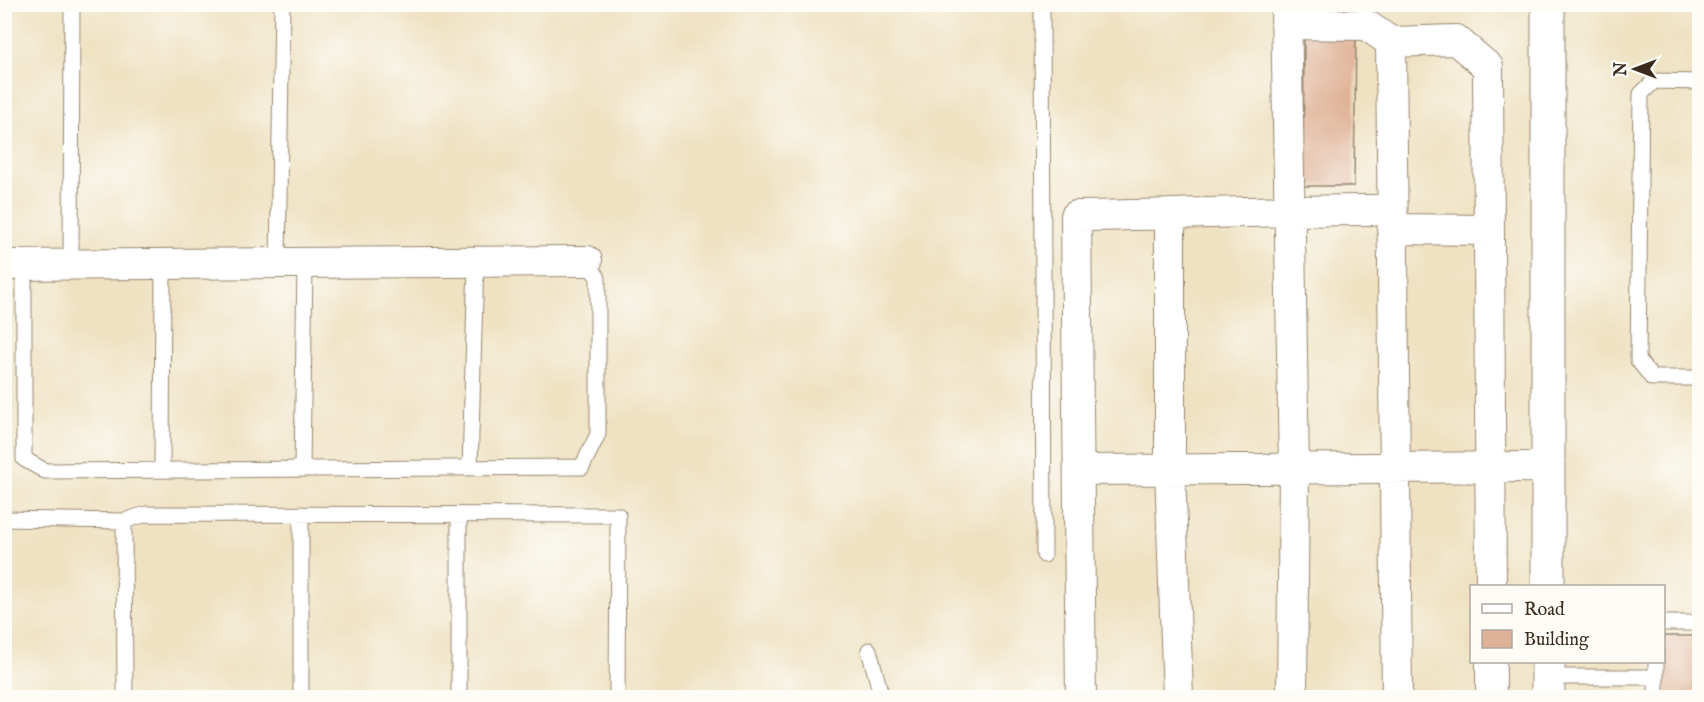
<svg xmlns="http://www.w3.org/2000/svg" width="1704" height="702" font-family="'IM FELL English',serif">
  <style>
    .building { fill: #dfb297 }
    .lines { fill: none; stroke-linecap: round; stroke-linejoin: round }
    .service-casing { stroke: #958670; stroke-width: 17 }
    .minor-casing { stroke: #958670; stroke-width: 32 }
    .tertiary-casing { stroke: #958670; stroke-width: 35 }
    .service { stroke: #fff; stroke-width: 15 }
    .minor { stroke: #fff; stroke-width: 30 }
    .tertiary { stroke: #fff; stroke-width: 33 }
  </style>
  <rect width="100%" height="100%" fill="#fdfcf7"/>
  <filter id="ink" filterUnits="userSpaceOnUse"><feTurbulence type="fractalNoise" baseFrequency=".0167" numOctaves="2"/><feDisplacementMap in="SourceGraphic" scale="12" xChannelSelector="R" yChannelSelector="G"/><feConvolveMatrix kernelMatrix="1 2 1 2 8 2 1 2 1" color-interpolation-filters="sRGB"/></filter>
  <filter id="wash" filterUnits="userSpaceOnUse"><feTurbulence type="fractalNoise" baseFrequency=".008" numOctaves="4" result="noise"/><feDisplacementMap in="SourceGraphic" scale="24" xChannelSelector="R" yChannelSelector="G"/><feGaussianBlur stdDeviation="1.35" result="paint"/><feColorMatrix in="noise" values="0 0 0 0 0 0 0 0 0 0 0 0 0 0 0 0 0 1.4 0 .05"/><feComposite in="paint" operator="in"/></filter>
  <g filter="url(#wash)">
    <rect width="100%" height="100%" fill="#efe2c2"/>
    <g id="blocks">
      <path class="building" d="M1304 34 1356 35 1354 186H1303Z
        M1664 636H1700V698H1662Z"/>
    </g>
  </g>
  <g filter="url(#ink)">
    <use href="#blocks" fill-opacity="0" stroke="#958670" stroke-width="1.5"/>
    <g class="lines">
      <defs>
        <path id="service" d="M1042 4 1044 555
          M1700 82 1654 81 1641 94 1638 360 1652 378H1700
          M278 263 282 4
          M71 264 72 4
          M24 265V459L45 471 582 467 598 434V278L587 261
          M470 468 476 262
          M302 469 305 263
          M162 470 163 264
          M459 515V698
          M4 519 124 521 125 698
          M124 521 146 514 618 515 617 698
          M1664 623H1700
          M869 650 882 698
          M1548 677H1656
          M301 698V514
          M1656 698V662"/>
        <path id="minor" d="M1286 4 1294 469 1292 698
          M1286 24 1366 25 1391 42
          M1170 215V469L1178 698
          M1392 229 1489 230
          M4 265 587 261
          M1081 470 1548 467
          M1491 662V698
          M1081 698 1076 216C1182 215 1287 209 1392 210
          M1397 698 1391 42 1456 40 1488 67 1491 586"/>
        <path id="tertiary" d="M1548 4V586
          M1548 662V698"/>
      </defs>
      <use href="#service" class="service-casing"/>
      <use href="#minor" class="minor-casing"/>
      <use href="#tertiary" class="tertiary-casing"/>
      <use href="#service" class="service"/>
      <use href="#minor" class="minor"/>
      <use href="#tertiary" class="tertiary"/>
    </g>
  </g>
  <rect width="1704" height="702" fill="none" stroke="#fdfcf7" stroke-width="24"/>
  <rect x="1470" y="585" width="195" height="78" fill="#fdfcf7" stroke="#afa8a0" stroke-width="1.5"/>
  <rect x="1482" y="604" width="30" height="9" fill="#ffffff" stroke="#afa8a0" stroke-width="1.5"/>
  <text x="1524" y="615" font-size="18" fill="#3b2a1e">Road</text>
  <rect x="1482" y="630" width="30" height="18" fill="#dfb297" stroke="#afa8a0" stroke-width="1.5"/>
  <text x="1524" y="645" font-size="18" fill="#3b2a1e">Building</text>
  <g transform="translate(1635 69) rotate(270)" stroke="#fdfcf7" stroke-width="4.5" paint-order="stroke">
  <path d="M0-4.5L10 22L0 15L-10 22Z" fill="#3b2a1e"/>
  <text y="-9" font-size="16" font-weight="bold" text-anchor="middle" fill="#3b2a1e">N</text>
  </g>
</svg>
